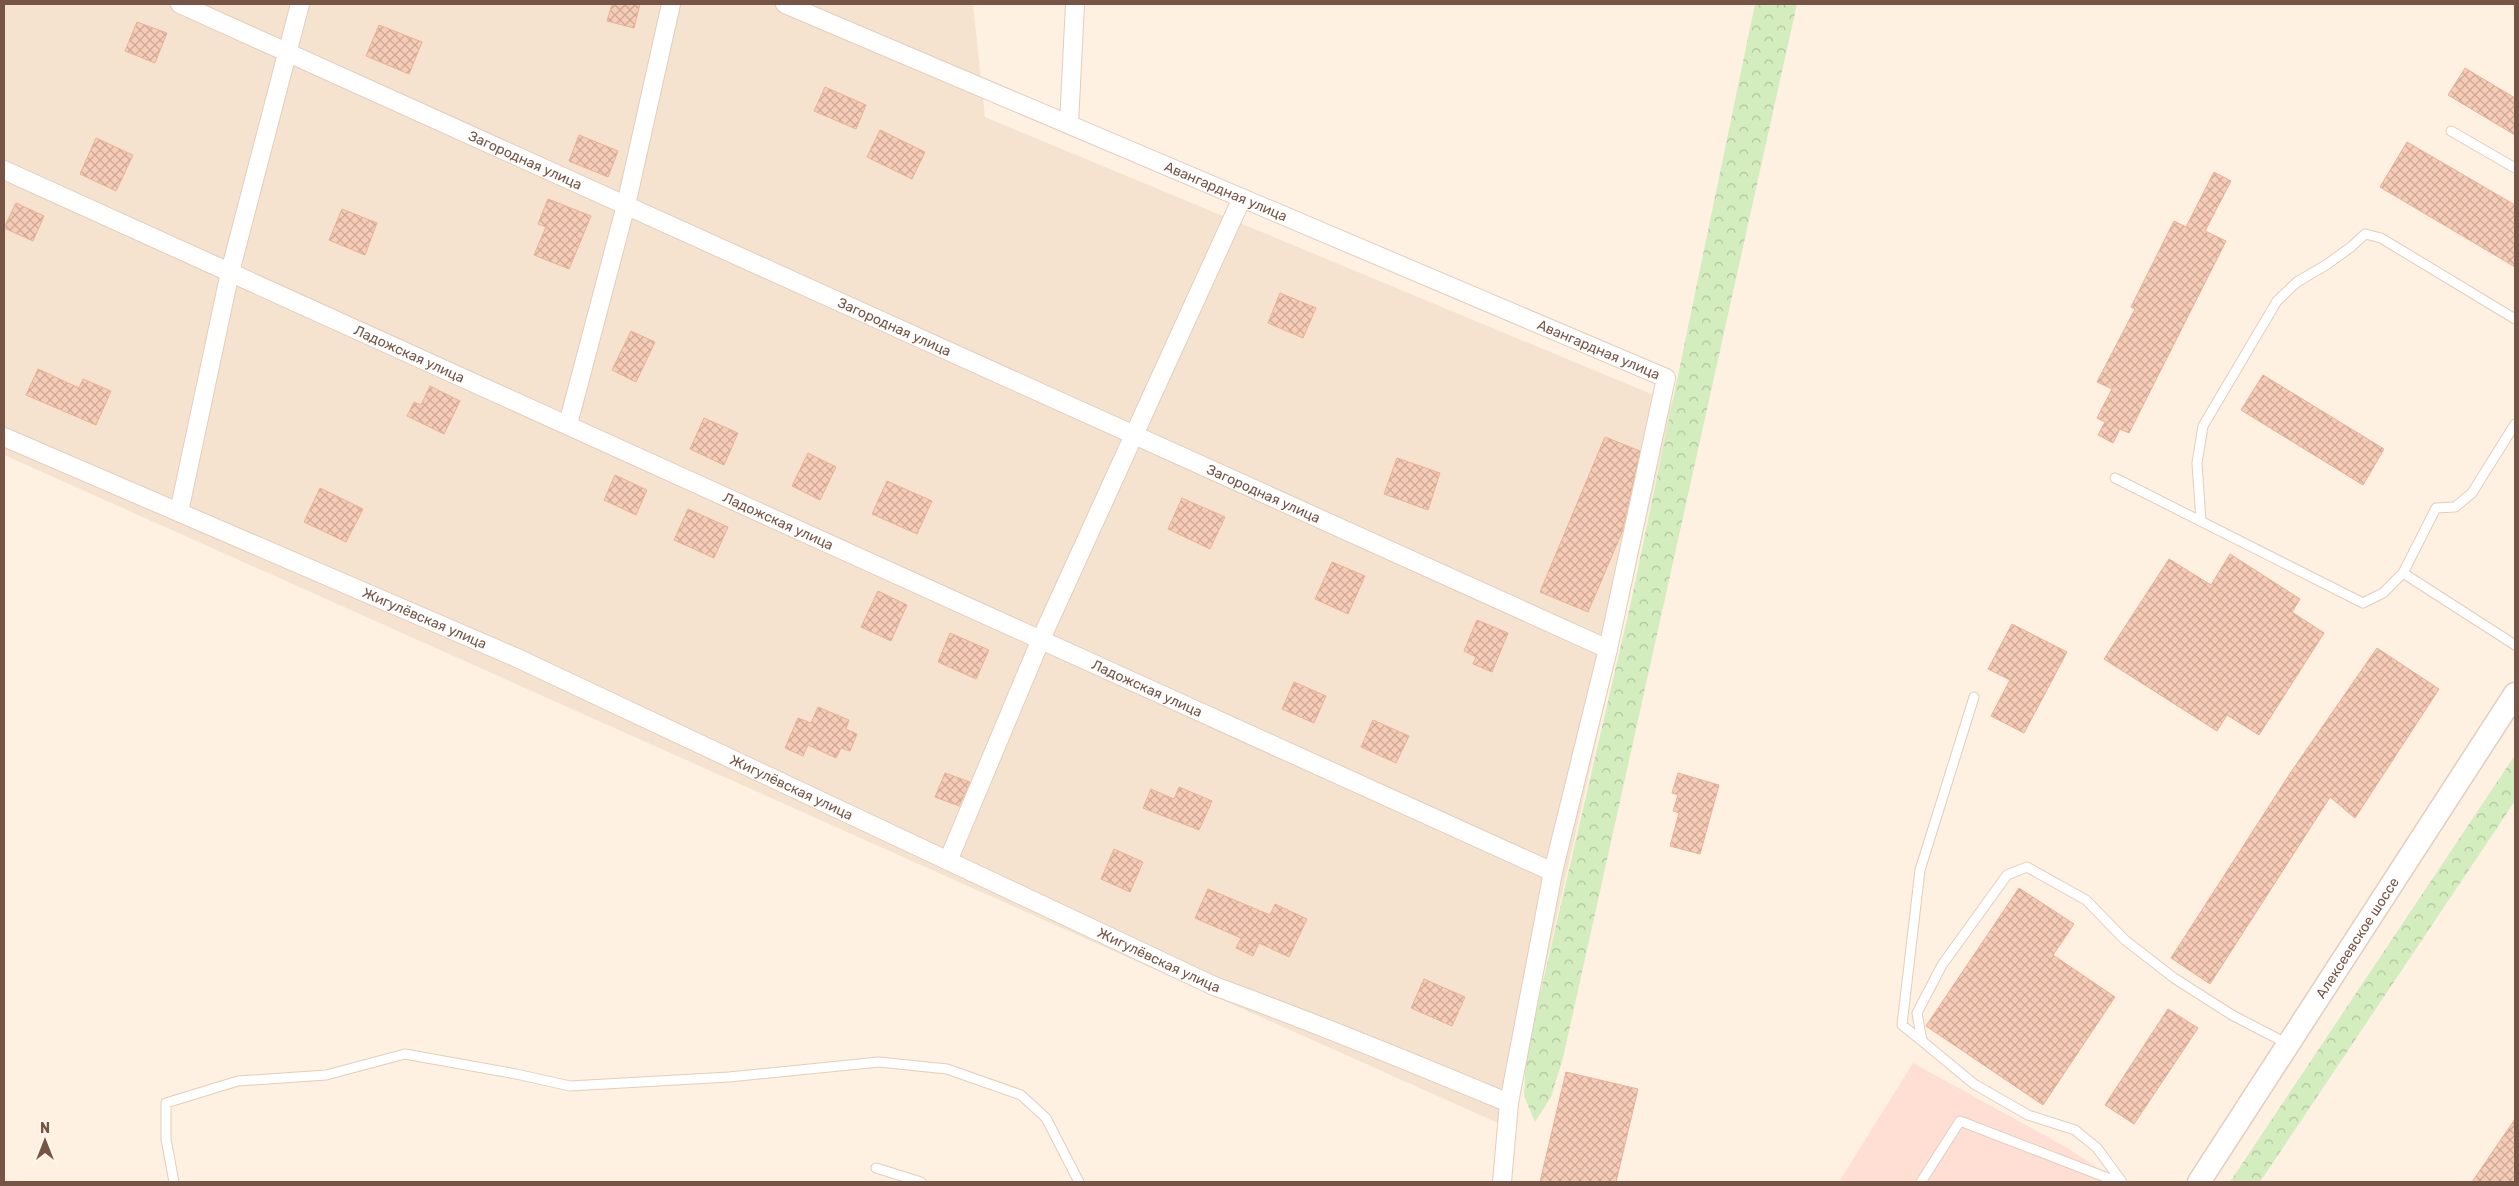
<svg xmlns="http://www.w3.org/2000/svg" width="2519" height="1186" font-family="Rubik,sans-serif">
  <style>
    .residential { fill: #f6e3cf }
    .commercial { fill: #ffdfd4 }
    .forest { fill: url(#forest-crowns) }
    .building { fill: url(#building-cross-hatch); stroke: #eab196 }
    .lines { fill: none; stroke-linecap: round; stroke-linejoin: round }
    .service-casing { stroke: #e3cdbc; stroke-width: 11 }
    .minor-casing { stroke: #e3cdbc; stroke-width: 20 }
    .tertiary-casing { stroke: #e3cdbc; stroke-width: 25 }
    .service { stroke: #fff; stroke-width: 9 }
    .minor { stroke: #fff; stroke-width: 18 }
    .tertiary { stroke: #fff; stroke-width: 22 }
    .labels { text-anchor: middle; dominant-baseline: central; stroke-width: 4; stroke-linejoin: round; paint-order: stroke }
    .street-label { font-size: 14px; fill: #775546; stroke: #fff5e9 }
  </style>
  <defs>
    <pattern id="forest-crowns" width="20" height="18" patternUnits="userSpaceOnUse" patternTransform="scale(1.25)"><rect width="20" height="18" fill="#d4edbf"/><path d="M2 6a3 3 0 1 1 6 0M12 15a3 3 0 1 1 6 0" fill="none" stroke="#b1c39d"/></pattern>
    <pattern id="building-cross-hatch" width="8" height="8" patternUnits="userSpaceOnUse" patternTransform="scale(1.25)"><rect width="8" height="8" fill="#f6ccb7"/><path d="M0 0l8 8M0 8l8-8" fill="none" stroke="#cca897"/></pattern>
  </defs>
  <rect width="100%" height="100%" fill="#fef1e1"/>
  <path class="residential" d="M4 4H973L985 117 1673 403 1509 1128 4 455Z"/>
  <path class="commercial" d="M1913 1063 2066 1147 2095 1166 2103 1182H1839Z"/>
  <path class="forest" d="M1755 4H1797L1563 1058 1551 1097 1535 1122 1524 1096 1526 1055 1631 602Z
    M2515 755V801L2260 1182H2230Z"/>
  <path class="building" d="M612 4H640L634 28 607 21Z
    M137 22 167 33 155 63 125 51Z
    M379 25 422 42 409 74 366 56Z
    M2465 68 2515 98V135L2448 95Z
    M825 87 866 105 856 129 814 111Z
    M880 130 925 152 912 179 867 157Z
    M579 135 618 151 608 177 569 161Z
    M96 138 133 155 116 191 80 174Z
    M2407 142 2515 205V267L2380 187Z
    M2214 172 2231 181 2205 231 2226 241 2129 433 2120 429 2113 443 2098 435 2105 422 2097 418 2112 389 2097 382 2135 309 2131 307 2174 221 2186 227Z
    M548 199 591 216 569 269 534 255 546 227 538 224Z
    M16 203 44 216 33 241 4 228Z
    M342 209 377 223 365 255 329 240Z
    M1280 293 1316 308 1303 338 1268 323Z
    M631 331 655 342 636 382 612 370Z
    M38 369 79 388 83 379 111 391 96 425 26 395Z
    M2263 375 2384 449 2363 485 2241 410Z
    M430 386 460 401 444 434 407 416 414 402 421 405Z
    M704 418 738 433 724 465 690 449Z
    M1605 437 1640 451 1622 532 1588 612 1540 592Z
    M808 453 836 467 820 500 792 486Z
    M1397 458 1440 473 1428 510 1384 494Z
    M615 475 647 490 636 515 604 500Z
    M887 481 932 501 917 534 872 514Z
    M320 488 363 509 346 542 304 522Z
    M1182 498 1225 517 1210 549 1168 529Z
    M688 509 728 527 714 558 674 540Z
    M2230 554 2300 599 2292 612 2324 633 2259 735 2227 715 2217 731 2104 659 2169 559 2211 585Z
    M1332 562 1365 576 1348 614 1315 599Z
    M878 591 907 605 891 641 861 627Z
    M1477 620 1508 633 1492 672 1473 664 1476 657 1464 651Z
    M2012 624 2067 652 2024 733 1991 716 2010 680 1988 669Z
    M950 633 989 650 976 679 938 662Z
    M2377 648 2439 689 2355 818 2330 797 2210 984 2171 958 2291 772Z
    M1294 682 1326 696 1314 723 1282 709Z
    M818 707 849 720 846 729 857 734 850 751 841 748 836 758 808 745 803 756 785 748 798 718 811 723Z
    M1373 720 1409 736 1396 763 1361 747Z
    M945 773 970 782 959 806 935 797Z
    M1678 773 1719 785 1700 854 1670 846 1679 813 1673 811 1678 795 1672 793Z
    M1179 787 1212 801 1199 830 1143 808 1151 789 1174 799Z
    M1114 849 1143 862 1130 892 1101 879Z
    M2019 888 2074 924 2053 955 2115 997 2043 1105 1926 1026Z
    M1208 889 1270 915 1275 904 1307 919 1289 957 1259 943 1253 956 1236 948 1241 938 1195 918Z
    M1424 979 1465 997 1452 1026 1411 1008Z
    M2168 1009 2198 1028 2134 1124 2105 1105Z
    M1566 1072 1638 1089 1616 1182H1540Z
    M2515 1119V1182H2472Z"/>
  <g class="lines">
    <defs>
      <path id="service" d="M2451 131 2515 168
        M2115 478 2363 603 2383 593 2403 573 2515 645
        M2201 521 2197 463 2203 426 2277 301 2297 282 2326 265 2351 247 2365 234 2381 238 2515 319
        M2403 573 2436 508 2455 507 2472 493 2515 424
        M1922 1041 1902 1025 1920 870 1974 697
        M876 1168 921 1182
        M174 1182 166 1139V1103L238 1081 326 1075 405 1054 516 1074 570 1086 729 1077 879 1062 947 1069 1021 1095 1046 1118 1079 1182
        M1921 1182 1960 1121 2118 1182
        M2122 1182 2097 1148 2075 1130 2028 1115 1974 1084 1922 1041 1917 1013 1942 965 2007 875 2027 867 2086 900 2125 940 2174 978 2232 1015 2288 1044"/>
      <g id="minor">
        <path id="s1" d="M180 4 1608 649"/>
        <path id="s2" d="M785 4 1666 378 1608 649 1553 872 1509 1103"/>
        <path d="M1069 124 1075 4"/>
        <path id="s3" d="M4 170 1553 872"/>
        <path d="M568 424 626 205 671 4"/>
        <path id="s4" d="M4 437 515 657 1214 986C1314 1022 1411 1062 1509 1103L1502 1182"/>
        <path d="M179 512 230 272 300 4"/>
        <path d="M948 861 1041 639 1242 198"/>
      </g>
      <g id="tertiary">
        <path id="s5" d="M2199 1182 2515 694"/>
      </g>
    </defs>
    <use href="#service" class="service-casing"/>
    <use href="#minor" class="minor-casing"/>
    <use href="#tertiary" class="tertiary-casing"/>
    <use href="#service" class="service"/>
    <use href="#minor" class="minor"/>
    <use href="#tertiary" class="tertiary"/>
  </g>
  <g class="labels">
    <g class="street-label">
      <text stroke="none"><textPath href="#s1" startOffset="379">Загородная улица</textPath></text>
      <text stroke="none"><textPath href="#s2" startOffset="479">Авангардная улица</textPath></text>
      <text stroke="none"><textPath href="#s1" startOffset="784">Загородная улица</textPath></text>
      <text stroke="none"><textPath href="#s2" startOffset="884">Авангардная улица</textPath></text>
      <text stroke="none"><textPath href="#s3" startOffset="445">Ладожская улица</textPath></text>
      <text stroke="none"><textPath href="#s1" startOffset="1189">Загородная улица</textPath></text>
      <text stroke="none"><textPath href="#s3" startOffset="850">Ладожская улица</textPath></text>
      <text stroke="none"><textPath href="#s4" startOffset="458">Жигулёвская улица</textPath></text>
      <text stroke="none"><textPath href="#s3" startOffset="1255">Ладожская улица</textPath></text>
      <text stroke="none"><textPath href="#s4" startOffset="862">Жигулёвская улица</textPath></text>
      <text stroke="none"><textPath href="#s5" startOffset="291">Алексеевское шоссе</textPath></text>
      <text stroke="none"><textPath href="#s4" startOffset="1268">Жигулёвская улица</textPath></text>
    </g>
  </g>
  <rect width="2519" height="1186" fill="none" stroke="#775546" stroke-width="10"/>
  <g transform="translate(45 1141)" stroke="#fff5e9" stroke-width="4" paint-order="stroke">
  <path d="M0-4L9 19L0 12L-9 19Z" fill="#775546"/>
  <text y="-8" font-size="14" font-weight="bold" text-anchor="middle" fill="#775546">N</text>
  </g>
</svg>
